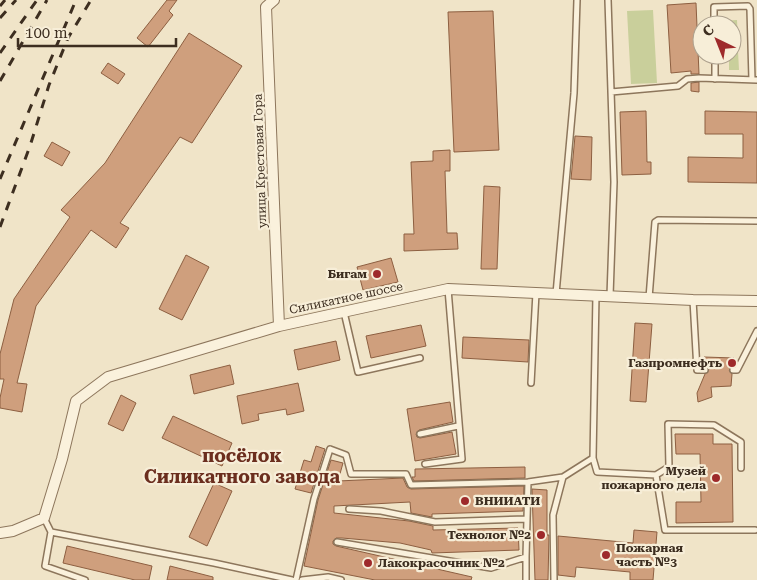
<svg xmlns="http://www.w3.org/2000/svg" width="757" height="580" font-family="'Roboto Serif',serif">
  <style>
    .green { fill: #c9cf9b }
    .building { fill: #cf9f7d; stroke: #8d5f41 }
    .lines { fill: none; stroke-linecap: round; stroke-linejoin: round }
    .lane-casing { stroke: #8d765c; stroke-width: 8 }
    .street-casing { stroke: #8d765c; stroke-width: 12 }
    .lane { stroke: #faf1dc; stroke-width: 5 }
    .street { stroke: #faf1dc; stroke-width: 10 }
    .rail { stroke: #3d2e20; stroke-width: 3; stroke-dasharray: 9 9; stroke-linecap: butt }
    .poi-dot { fill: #9e2a2b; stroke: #f7eed8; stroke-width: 2 }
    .labels { text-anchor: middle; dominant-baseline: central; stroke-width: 4.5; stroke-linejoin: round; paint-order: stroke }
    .street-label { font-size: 12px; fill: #3d2e20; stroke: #f7eed8 }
    .poi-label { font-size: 12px; font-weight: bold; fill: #3d2e20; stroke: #f7eed8; text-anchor: end }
    .district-label { font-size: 18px; font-weight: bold; fill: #6b2e1e; stroke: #f7eed8 }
  </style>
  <rect width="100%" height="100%" fill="#f0e4c8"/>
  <path class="green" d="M653 10 657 83 631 84 627 11Z
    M737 20 738 40 732 41V25H720V21Z
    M738 51 739 70H729V55H732V52Z"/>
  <path class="building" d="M167 0H177L169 11 173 15 148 47 137 38Z
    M696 3 699 74H691V71L671 73 667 5Z
    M493 11 499 150 454 152 448 12Z
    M189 33 242 66 192 143 180 137 120 223 129 228 116 248 91 230 36 306 17 383 27 384 22 412 0 408V398L4 379H0V354L14 299 70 217 61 210 105 163Z
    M108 63 125 74 118 84 101 73Z
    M699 82V92L691 91V83Z
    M646 111 647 162H651V174L622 175 620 112Z
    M705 111 757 112V183L688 182V157L743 158V134H705Z
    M575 136 592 137 591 180 571 179Z
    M52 142 70 152 62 166 44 156Z
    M450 150V171H445L447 233H457L458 249 404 251V234H414L411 162 433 161V151Z
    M484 186 500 187 497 269H481Z
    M186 255 209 267 182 320 159 309Z
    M391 258 398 282 363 290 357 267Z
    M635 323 652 324 646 402 630 401Z
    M421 325 426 346 371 358 366 336Z
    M463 337 529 340 528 362 462 358Z
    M336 341 340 360 298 370 294 350Z
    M704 357 734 358 733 366 729 370 732 374 731 386 711 387 712 397 698 402 697 393 705 374 709 370 708 367 705 366Z
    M230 365 234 384 194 394 190 375Z
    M298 383 304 411 287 415 286 409 258 414 259 420 242 424 237 396Z
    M121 395 136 403 123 431 108 424Z
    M450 402 453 422 419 430 416 434 417 437 420 438 452 432 456 454 415 461 407 409Z
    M173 416 232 443 222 466 162 438Z
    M675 434H713V444H732L733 522 676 523V502H701L700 454H676Z
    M316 446 325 449 311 493 295 489 304 460 311 462Z
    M331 460 343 463 338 481 403 478 407 487 411 489 524 486 523 511 432 514V517L411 513 410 502 334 506V513L409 521 433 526V530L518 528 519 550 432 553 431 550 400 543 342 538H336L333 541V544L336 546 472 577 471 580H375L304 566 318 500Z
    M525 467V478L414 481 412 477H415V469Z
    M214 483 232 491 207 546 189 537Z
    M532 489 547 490V535H549L548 580H535Z
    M634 530 657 532 653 580H630V572L576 567 575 577 558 575V536L633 543Z
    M67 546 152 566 149 580H135L63 563Z
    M170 566 213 577V580H167Z"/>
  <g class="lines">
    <defs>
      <path id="lane" d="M608 0 614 182 610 296
        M714 25V7L748 6 750 9 752 80
        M715 55V79
        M611 92 678 86 687 79 699 78 757 80
        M556 294 574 93 577 0
        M596 295 593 458 597 472 656 475 665 530H755
        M649 298 655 222 658 220 757 221
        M693 300 697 370H705
        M344 312 358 372 420 358
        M733 370H737L757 331
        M531 383 536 293
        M420 434 458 426
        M425 464 462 459 448 289
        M656 475 669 467 668 424 714 425 741 442V468
        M349 509 381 511 435 522 527 519 528 482
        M44 518 51 532 214 563 292 580
        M51 532 45 566 85 580
        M337 542 491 568 526 557 527 519
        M526 557V580
        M296 580 314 499 330 449 346 455 351 474H406L411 485 528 482 563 477 593 458
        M302 580 328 577 341 580
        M554 580 553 515 563 477"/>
      <path id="street" d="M274 0 266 7 279 326
        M0 533 13 531 44 518 62 459 76 401 108 377 279 326 448 289 693 300 757 301"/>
    </defs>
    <use href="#lane" class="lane-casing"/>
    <use href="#street" class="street-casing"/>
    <use href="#lane" class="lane"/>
    <use href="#street" class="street"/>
    <path class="rail" d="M0 6 5 0
      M0 18 16 0
      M0 53 37 0
      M0 81 47 0
      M0 179 76 0
      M0 227 30 146 49 85 68 38 91 0"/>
  </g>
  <g class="poi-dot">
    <circle cx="377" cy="274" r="5"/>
    <circle cx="732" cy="363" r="5"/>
    <circle cx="716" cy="478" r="5"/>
    <circle cx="465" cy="501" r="5"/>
    <circle cx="541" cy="535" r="5"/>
    <circle cx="606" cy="555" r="5"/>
    <circle cx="368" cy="563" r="5"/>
  </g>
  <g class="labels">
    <g class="street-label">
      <text transform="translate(260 161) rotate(-92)">улица Крестовая Гора</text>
      <text transform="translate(346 298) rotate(-12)">Силикатное шоссе</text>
    </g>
    <g class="poi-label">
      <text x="367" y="274">Бигам</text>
      <text x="722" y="363">Газпромнефть</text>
      <text x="706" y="471">Музей<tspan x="706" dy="14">пожарного дела</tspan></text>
      <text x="475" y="501" text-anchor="start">ВНИИАТИ</text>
      <text x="531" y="535">Технолог №2</text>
      <text x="616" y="548" text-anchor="start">Пожарная<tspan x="616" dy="14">часть №3</tspan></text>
      <text x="378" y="563" text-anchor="start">Лакокрасочник №2</text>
    </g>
    <g class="district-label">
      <text x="242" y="455">посёлок<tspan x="242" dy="21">Силикатного завода</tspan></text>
    </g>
  </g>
  <g transform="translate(717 40) rotate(317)"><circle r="24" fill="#f7eed8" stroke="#ada18e"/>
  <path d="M0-4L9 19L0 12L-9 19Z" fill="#9e2a2b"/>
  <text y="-8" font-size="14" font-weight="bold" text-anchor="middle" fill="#3d2e20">С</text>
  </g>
  <path d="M18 38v8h158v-8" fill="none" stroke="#3d2e20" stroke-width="2.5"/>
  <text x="25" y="38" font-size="15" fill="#3d2e20" stroke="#f7eed8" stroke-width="4" paint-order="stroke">100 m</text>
</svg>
